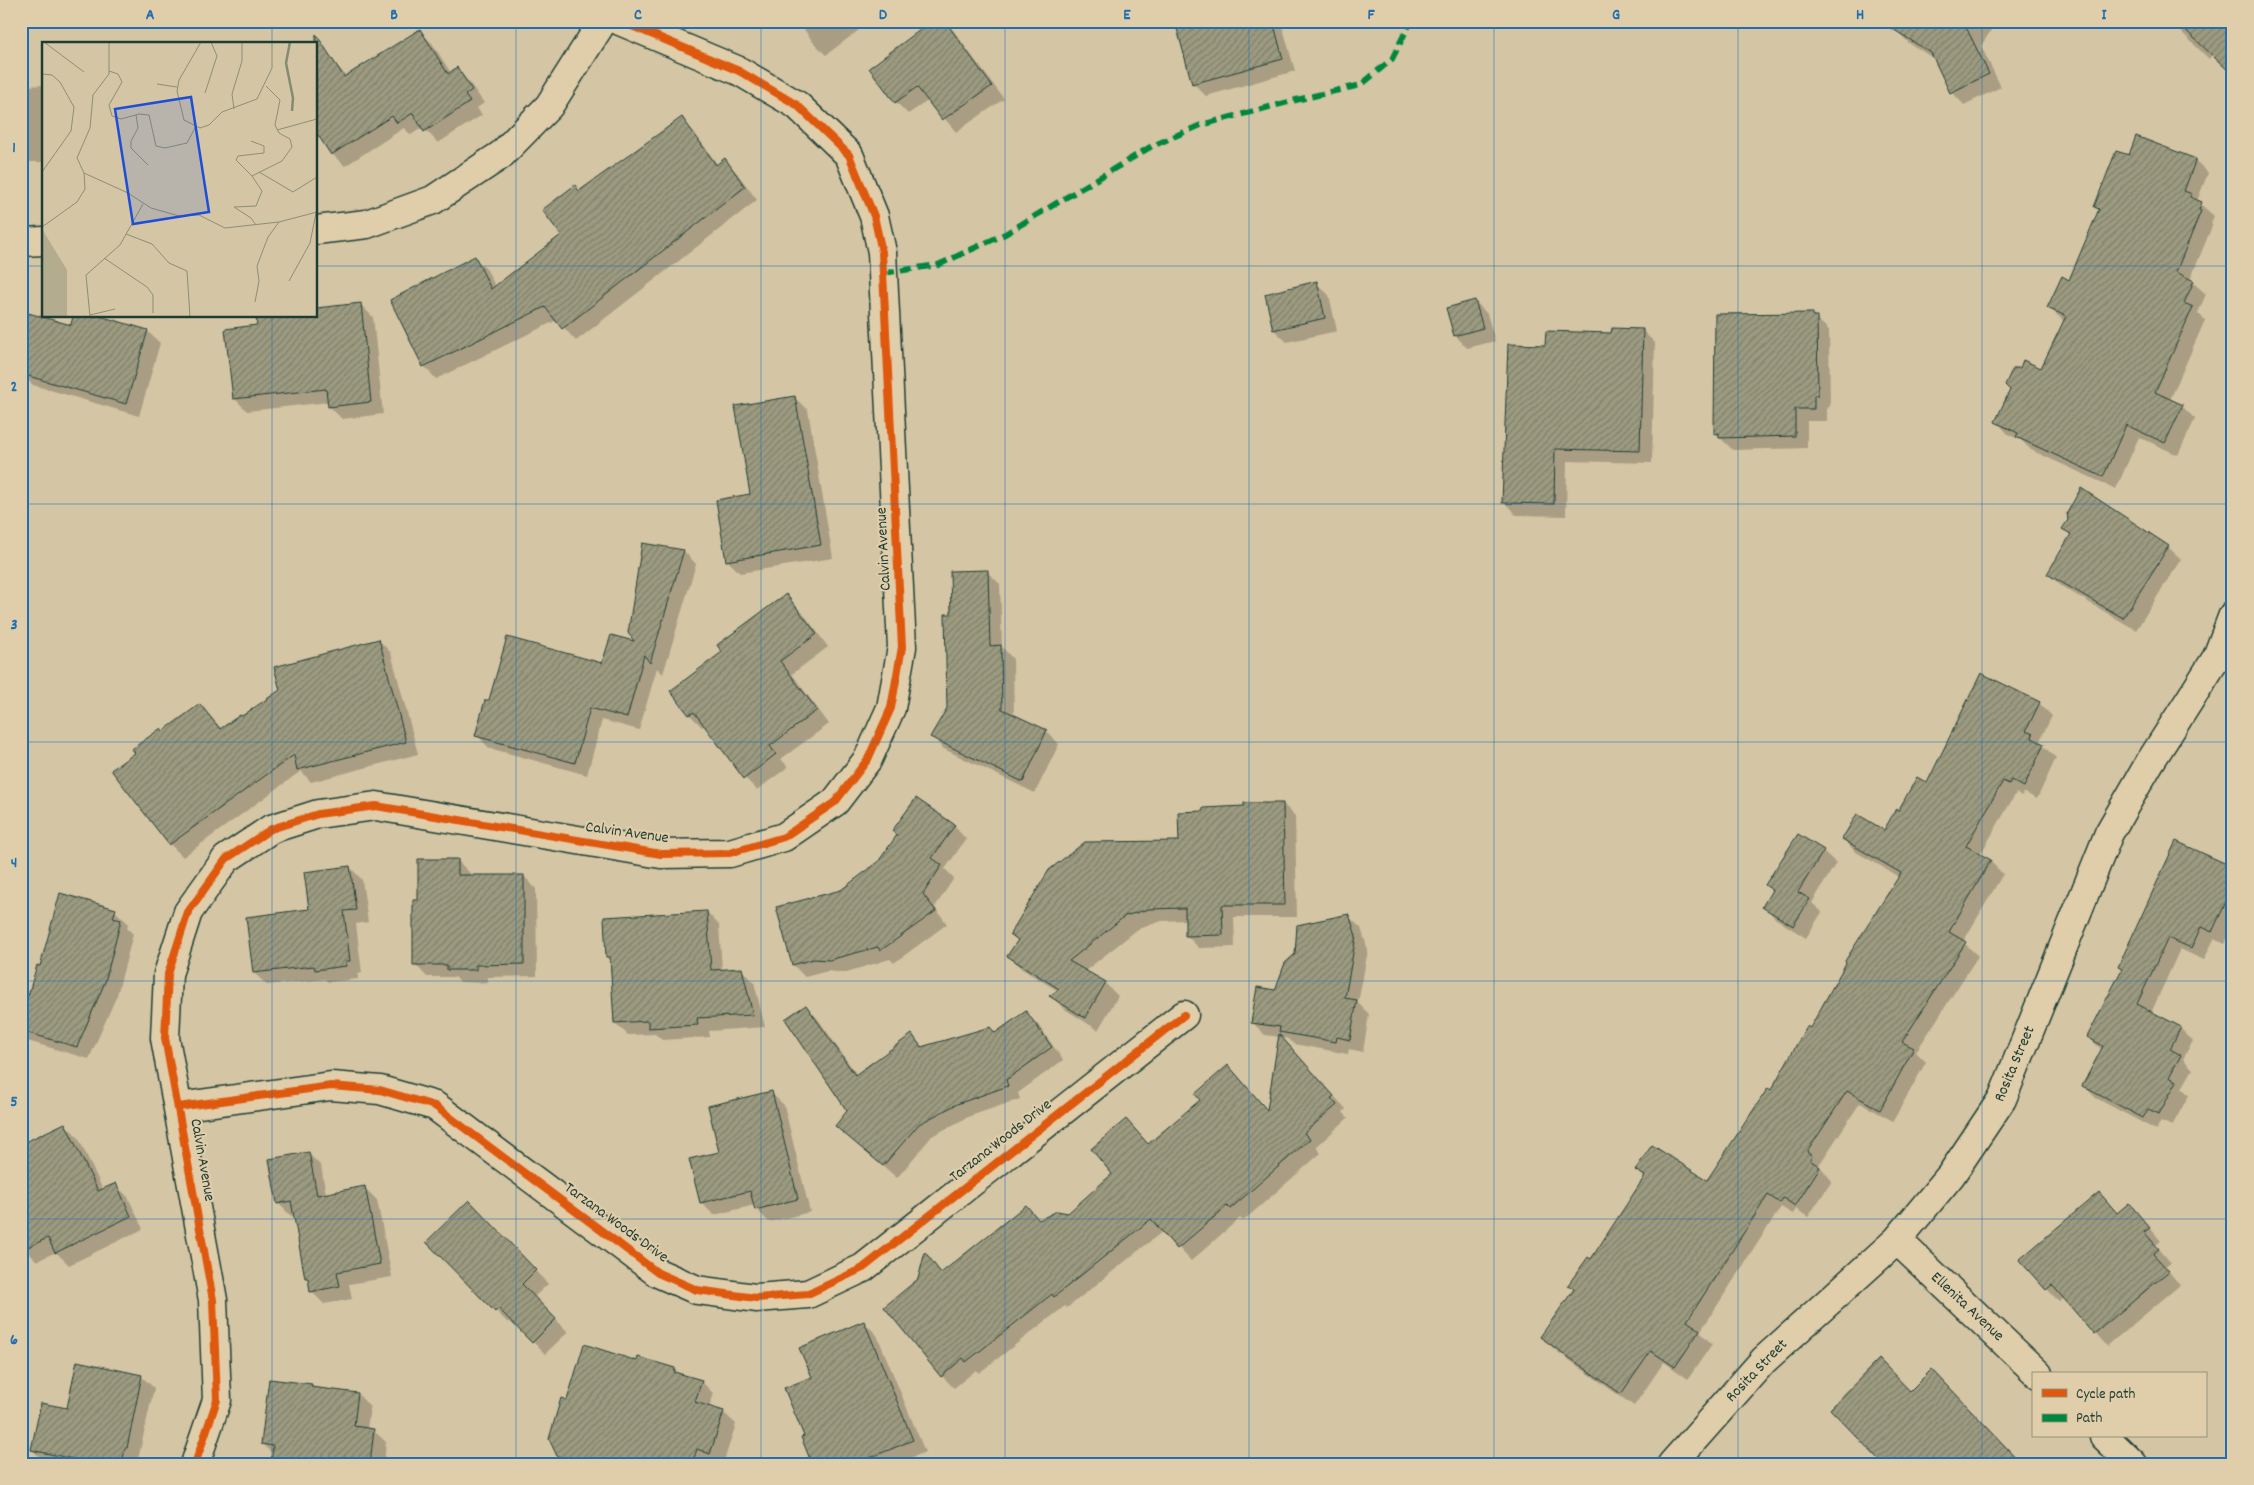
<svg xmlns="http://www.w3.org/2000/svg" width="2254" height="1485" font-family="Dekko,sans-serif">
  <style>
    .shadow { fill: #0003 }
    .building { fill: url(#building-hatch); stroke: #1f3d34 }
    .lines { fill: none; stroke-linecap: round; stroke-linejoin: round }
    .minor-casing { stroke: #1f3d34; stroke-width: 31 }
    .minor { stroke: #e0ceab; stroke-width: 28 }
    .quiet { stroke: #00873e; stroke-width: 6; stroke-dasharray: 12 6; stroke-linecap: butt }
    .cycleway-casing { stroke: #e0ceab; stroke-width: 11 }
    .cycleway { stroke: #de580e; stroke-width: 8 }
    .grid { fill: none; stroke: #1f6fb2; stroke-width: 1; stroke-opacity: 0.55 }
    .labels { text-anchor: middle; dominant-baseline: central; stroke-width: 4; stroke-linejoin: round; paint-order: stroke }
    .street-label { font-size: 16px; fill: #1f3d34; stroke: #e0ceab }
    .inset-river { fill: none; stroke: #858a73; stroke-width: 2.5 }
    .inset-road { fill: none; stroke: #8c8f77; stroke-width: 1 }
    .view { fill: #1d4ed8; fill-opacity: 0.15; stroke: #1d4ed8; stroke-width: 2.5 }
    .inset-edge { fill: none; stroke: #1f3d34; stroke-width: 2.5 }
    .neatline { fill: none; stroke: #1f6fb2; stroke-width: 2 }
    .grid-label { font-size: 16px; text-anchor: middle; font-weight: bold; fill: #1f6fb2 }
  </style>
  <defs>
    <pattern id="building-hatch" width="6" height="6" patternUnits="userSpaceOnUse" patternTransform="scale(1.25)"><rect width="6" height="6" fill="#9c9b81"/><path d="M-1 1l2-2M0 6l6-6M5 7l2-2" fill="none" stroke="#7f806a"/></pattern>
  </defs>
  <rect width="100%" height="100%" fill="#d4c5a4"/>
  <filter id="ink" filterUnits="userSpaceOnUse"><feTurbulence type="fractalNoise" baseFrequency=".02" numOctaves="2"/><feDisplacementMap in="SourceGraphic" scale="10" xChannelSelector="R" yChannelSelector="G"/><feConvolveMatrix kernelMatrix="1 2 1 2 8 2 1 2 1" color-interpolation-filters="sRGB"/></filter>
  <g filter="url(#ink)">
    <path class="shadow" d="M798 21H852L859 30 826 55 813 42Z
      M944 21 953 30 1004 99 956 132 929 100 908 114 896 102Z
      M1195 21H1281L1295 71 1206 96 1193 83Z
      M1902 21H1997L1981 46 2001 87 1964 105 1952 92 1936 60 1909 43 1896 30Z
      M2170 21H2233L2209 59Z
      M419 31 432 43 451 73 457 69 469 82 484 103 477 108 482 115 438 143 423 127 411 135 404 128 345 166 332 154 328 55 347 77Z
      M21 64 24 67 25 86 44 85V162H25L21 159Z
      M682 119 694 132 718 165 725 160 737 173 757 200 576 341 557 320 436 379 424 366 475 258 487 270 496 288 563 235 574 186 580 192Z
      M2129 157 2195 160 2208 173 2197 201 2214 216 2211 223 2213 224 2190 280 2206 294 2198 313 2205 320 2170 400 2182 406 2195 419 2178 455 2139 437 2116 489 2031 450 2021 440 2009 435 1997 422 2042 370 2065 322 2049 308 2069 281 2100 211 2096 207Z
      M1316 283 1329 295 1337 331 1287 342 1274 330Z
      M1475 301 1487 314 1495 341 1467 348 1455 335Z
      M361 305 373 317 383 414 342 419 329 406V402L247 411 234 398 316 316Z
      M1812 315 1829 330 1830 407H1827V421H1807V448L1733 450 1715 433Z
      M1642 330 1655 343 1652 463 1567 461 1566 516 1516 515 1504 502 1547 346Z
      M147 331 160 343 139 416 33 385 21 374Z
      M795 398 808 410 833 558 740 573 727 560 751 495Z
      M2069 520 2168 547 2181 559 2136 630 2061 586 2048 574 2071 536 2064 529Z
      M684 551 696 564 663 674 657 668 639 730 602 720 587 775 489 748 477 735 637 643Z
      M987 572 1000 584 1002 647 1013 659 1014 716 1046 731 1059 744 1035 793 944 749 932 737 948 708Z
      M790 600 803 613 828 647 792 674 829 724 781 759 788 767 757 790 745 778 705 725 702 727 690 715Z
      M379 640 391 653 418 754 311 782 301 771 183 857 170 844 164 732 200 705 222 729Z
      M2039 703 2052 716 2039 742 2056 758 2037 799 2023 792 2022 796 2016 793 1980 855 1990 861 2003 874 1963 942 1978 956 1916 1052 1926 1062 1893 1121 1860 1103 1819 1165 1832 1181 1808 1217 1796 1209 1793 1214 1781 1207 1700 1332 1712 1344 1688 1379 1664 1362 1634 1406 1555 1350 1542 1337 1575 1290 1570 1285 1591 1261 1645 1178 1637 1170 1707 1182 1772 1092 1811 1030 1900 877 1856 852 1843 839 1884 831 1899 812 1928 784Z
      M1283 804 1295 816 1297 917H1234L1235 947 1199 948 1186 935V920L1162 921 1138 929 1085 971 1105 983 1118 996 1098 1030 1063 1008 1051 996 1058 991 1022 969 1009 956 1018 941 1011 934 1180 843 1205 813Z
      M954 826 966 839 945 869 954 878 935 907 947 924 894 963 890 959 843 973 828 971 805 977 793 965Z
      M1823 851 1836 863 1812 903 1822 912 1806 938 1776 919 1764 906Z
      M457 860 470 873V876H524L536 889 537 976 488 977V983L460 982 455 977H427L415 964 419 901Z
      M350 867 362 880 368 922 356 924 362 973 358 974V979L328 982 325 979 267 985 254 973Z
      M2233 868V926L2225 944 2214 939 2204 960 2180 949 2151 1013 2180 1028 2193 1041 2183 1059 2193 1069 2182 1088 2189 1095 2172 1126 2161 1121 2156 1130 2096 1098 2084 1086 2102 1050 2088 1037 2123 970 2119 967Z
      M115 911 128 923 127 928 133 934 117 995 89 1059 24 1040 21 1038V996L28 998 40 967Z
      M707 912 719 925 722 970 741 969 754 982 765 1027 709 1031 710 1037 662 1040 655 1034 628 1035 615 1023 612 961 607 956Z
      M1348 916 1361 928 1368 950 1358 1003 1369 1014 1363 1052 1349 1049 1348 1054 1294 1044 1288 1039 1280 1037 1346 1109 1343 1112 1348 1118 1316 1147 1321 1153 1243 1221 1240 1218 1191 1261 1163 1231 1067 1308 1065 1306 979 1373 976 1370 954 1388 942 1376 919 1279 925 1254 942 1273 1040 1221 1068 1214 1114 1174 1126 1120 1149 1145 1268 1111 1280 1037 1265 1035 1252 1022 1276 992Z
      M805 1006 818 1019 857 1075 912 1036 924 1048 996 1034 1026 1013 1039 1026 1063 1060 1018 1093 1020 1099 970 1116 932 1136 897 1178 837 1126 849 1111Z
      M771 1093 784 1105 810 1212 769 1222 756 1209 755 1205 714 1215 701 1203 690 1160 721 1153Z
      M65 1124 78 1137 103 1190 115 1184 128 1197 143 1229 69 1265 56 1252 37 1261 24 1248Z
      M308 1153 321 1166 326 1194 364 1187 377 1200 392 1277 349 1284 352 1299 324 1304 311 1291 309 1280 306 1277 295 1215 291 1216 278 1203Z
      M2099 1194 2118 1214 2129 1205 2141 1217 2161 1241 2156 1245 2171 1263 2165 1267 2180 1285 2107 1346 2064 1298 2059 1302 2021 1260Z
      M469 1202 548 1284 534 1297 568 1332 545 1354 511 1320 508 1323 428 1242Z
      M864 1322 877 1335 925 1452 897 1464H798L810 1456 805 1437 813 1378Z
      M639 1358 675 1369 681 1375 701 1381 714 1394 709 1407 723 1412 736 1424 723 1464 709 1461 708 1464H567L558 1455 567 1401 638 1362Z
      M141 1376 154 1388 137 1464H51L45 1462 32 1450 68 1409Z
      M311 1385 315 1389 358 1394 370 1407 367 1429 373 1430 386 1442 384 1464H273L274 1455 262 1444Z"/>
    <path class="building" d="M932 21H945L992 86 942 120 917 87 895 103 869 68Z
      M1190 21H1273L1283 59 1192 84 1176 25Z
      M1880 21H1963L1989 74 1950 93 1931 53Z
      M2176 21H2233V75Z
      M420 29 448 74 457 67 472 90 465 95 470 102 424 132 413 113 397 123 392 116 331 155 316 132V34L344 77Z
      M682 117 716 165 725 158 745 187 562 329 545 307 423 367 390 300 475 256 491 289 561 235 542 210 575 185 579 191Z
      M2136 136 2196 159 2184 191 2192 194 2190 197 2202 202 2199 210 2201 211 2176 272 2194 281 2184 303 2193 307 2155 392 2183 405 2165 443 2126 425 2103 477 2016 437 2018 433 1995 422 2010 390 2005 385 2013 368H2020L2023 360 2041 368 2066 316 2047 308 2062 276 2069 280 2099 209 2094 207 2116 151 2129 155Z
      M1317 281 1325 318 1273 330 1265 294Z
      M1475 300 1483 328 1454 336 1446 308Z
      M361 303 371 402 328 407 326 389 233 399 225 329 257 325 256 316H316V308Z
      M21 311 71 325 73 316H100L148 330 126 404 21 374Z
      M1813 313V316H1817L1818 395H1814V409H1795V436L1719 438V433L1714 434 1715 314Z
      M1612 328 1643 329 1640 451 1555 449 1554 504 1502 503 1508 344 1545 345 1546 331 1611 333Z
      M795 396 821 545 726 561 716 500 750 494 735 406Z
      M2081 488 2169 546 2123 618 2047 574 2071 534 2062 529 2068 520 2067 513Z
      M642 543 684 550 650 663 644 655 627 718 590 708 575 763 475 736 485 700H489L507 637 602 663 611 635 634 641 628 633Z
      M988 570 990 646 1001 645 1002 709 1047 730 1023 782 930 737 947 708 945 614H951L950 571Z
      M786 594 817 634 780 661 817 710 770 746 776 754 744 779 694 712 689 715 670 691 722 652 717 645Z
      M379 639 406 742 297 770 294 755 169 845 111 770 135 753 132 749 161 728 163 731 200 704 220 729 240 715 242 716 280 690 274 667Z
      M1981 673 2040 702 2026 731 2033 734 2032 738 2044 744 2024 787 2011 780 2009 784 2003 781 1966 846 1991 860 1949 932 1966 942 1902 1042 1914 1048 1880 1110 1847 1091 1807 1152 1812 1156 1810 1160 1820 1167 1795 1206 1783 1198 1780 1203 1768 1195 1687 1321 1700 1330 1675 1367 1651 1351 1621 1394 1540 1337 1574 1289 1568 1285 1588 1257 1591 1259 1645 1176 1635 1170 1652 1145 1707 1180 1768 1088 1771 1090 1807 1026 1810 1028 1846 963 1845 961 1901 873 1842 839 1857 814 1884 830 1896 809 1898 811 1917 777 1927 783Z
      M916 798 955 825 932 858 942 865 923 894 936 911 880 951 878 947 829 960 814 959 792 965 776 907 841 890 878 862 897 835 892 831Z
      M1244 803H1283L1285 905H1222L1223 935 1185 936V908L1149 909 1125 916 1069 961 1106 982 1085 1018 1049 996 1059 989 1007 956 1018 940 1010 934 1049 870 1085 842 1179 841 1178 812 1203 811V808L1244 806Z
      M1798 834 1824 850 1798 892 1810 899 1793 926 1762 907 1772 890 1765 885Z
      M2176 841 2233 867V887L2212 932 2201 927 2191 948 2168 938 2137 1004 2181 1027 2170 1049 2181 1055 2169 1077 2177 1081 2159 1114 2148 1109 2143 1118 2082 1086 2103 1046 2087 1037 2122 969 2118 967Z
      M418 859H458V875H524V964L476 965V970H447V965H413V900H418Z
      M350 866 356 910 344 911 350 961H346V966L315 970 314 966 253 973 246 917 309 909 304 872Z
      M60 893 116 909 113 918 121 920 105 982 77 1047 21 1031V994L28 996 37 965 40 966Z
      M707 911 711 970 742 968 753 1015 697 1018 698 1025 648 1028V1021L614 1023 610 957H606L604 917Z
      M1349 914 1356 936 1345 998 1357 1000 1350 1040 1337 1037 1336 1042 1279 1032 1280 1027 1251 1023 1257 987 1275 990 1285 963 1295 954 1297 925Z
      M806 1005 855 1075 912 1034 921 1047 990 1027 995 1033 1026 1011 1052 1047 1006 1080 1008 1086 957 1104 919 1124 883 1166 835 1126 847 1111 785 1019Z
      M1279 1034 1334 1096 1331 1098 1337 1105 1304 1133 1310 1139 1230 1209 1227 1206 1177 1249 1151 1219 1054 1297 1052 1294 966 1362 963 1358 941 1377 884 1307 918 1279 925 1252 941 1273 1026 1205 1039 1220 1057 1211 1068 1213 1112 1174 1091 1149 1126 1119 1148 1144 1200 1100 1195 1094 1228 1065 1267 1110Z
      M772 1091 798 1199 755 1210 750 1191 700 1203 689 1159 719 1152 708 1106Z
      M65 1123 98 1191 116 1183 131 1216 55 1253 48 1238 21 1250V1144Z
      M309 1152 317 1195 365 1186 380 1264 337 1272 340 1286 310 1292 308 1278H305L291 1201 277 1204 269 1159Z
      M2099 1192 2117 1213 2129 1203 2150 1228 2144 1232 2159 1249 2153 1254 2169 1271 2094 1334 2052 1285 2046 1290 2019 1260Z
      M469 1200 536 1270 522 1284 556 1319 532 1343 498 1308 495 1312 426 1242Z
      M864 1321 913 1440 855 1464H812L801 1437 804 1436 784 1388 812 1377 799 1348Z
      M584 1344 637 1361 638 1357 675 1368 674 1372 702 1380 695 1402 724 1411 710 1454 697 1449 692 1464H585L557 1456 549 1439 561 1398 567 1400Z
      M1879 1359 1910 1391 1932 1369 2022 1464H1883L1830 1409Z
      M77 1361 142 1375 127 1448H125L122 1464H77L78 1460 31 1450 41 1403 67 1408Z
      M269 1379 312 1384 311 1387 358 1393 354 1426 374 1429 370 1464H271L273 1446 261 1444Z"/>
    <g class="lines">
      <defs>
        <path id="minor" d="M316 230 367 224 433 200 501 155 549 106 603 21
          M21 242 44 241
          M178 1107 331 1086 380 1090 435 1106 658 1273 697 1290 756 1298 808 1294 863 1268 1184 1015
          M1897 1240 2038 1374
          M2104 1436 2133 1464
          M195 1464 217 1400 213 1300 165 1038 168 974 188 912 226 859 271 829 318 814 376 806 661 854 730 853 784 837 835 802 868 759 891 708 902 647 883 273 882 252 874 216 849 155 797 105 739 71 620 21
          M1672 1464 1764 1360 1897 1240 1951 1175 2002 1099 2109 833 2150 762 2217 657 2233 615"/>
      </defs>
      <use href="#minor" class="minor-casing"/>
      <use href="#minor" class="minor"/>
      <path class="quiet" d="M883 273 938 265 1005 234 1152 146 1201 125 1296 100 1361 85 1392 59 1411 21"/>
      <defs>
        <path id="cycleway" d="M178 1107 331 1086 380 1090 435 1106 658 1273 697 1290 756 1298 808 1294 863 1268 1184 1015
          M195 1464 217 1400 213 1300 165 1038 168 974 188 912 226 859 271 829 318 814 376 806 661 854 730 853 784 837 835 802 868 759 891 708 902 647 883 273 882 252 874 216 849 155 797 105 739 71 620 21"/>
      </defs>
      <use href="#cycleway" class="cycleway-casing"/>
      <use href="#cycleway" class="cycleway"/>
    </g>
  </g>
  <path class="grid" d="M272 21V44M516 21V1464M761 21V1464M1005 21V1464M1249 21V1464M1494 21V1464M1738 21V1464M1982 21V1464M21 266H44M316 266H2233M272 316V1464M21 504H2233M21 742H2233M21 981H2233M21 1219H2233"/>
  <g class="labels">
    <g class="street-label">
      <text transform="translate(884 549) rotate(-93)">Calvin Avenue</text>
      <text transform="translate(627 833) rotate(8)">Calvin Avenue</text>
      <text transform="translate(2015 1064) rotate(-67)">Rosita Street</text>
      <text transform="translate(1001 1141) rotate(-38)">Tarzana Woods Drive</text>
      <text transform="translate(202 1160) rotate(80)">Calvin Avenue</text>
      <text transform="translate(616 1223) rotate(36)">Tarzana Woods Drive</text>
      <text transform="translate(1967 1307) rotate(43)">Ellenita Avenue</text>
      <text transform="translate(1757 1371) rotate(-46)">Rosita Street</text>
    </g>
  </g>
  <g transform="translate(42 42)">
    <rect width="275" height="275" fill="#d4c5a4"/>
    <path d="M0 187 25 228V275H0Z" fill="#b3ac8f"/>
    <path class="inset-river" d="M248 0 244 21 251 56 250 69"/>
    <path class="inset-road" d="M2 0 42 30M159 0 137 38 135 49 142 78 158 86 167 83 180 70 215 57 230 26V0M67 29 76 32 80 40 67 63 70 74 79 77 97 72 107 73 114 104 123 106 145 101 153 86M0 32 10 33 18 40 32 65 29 89 0 130M115 42 135 45M163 51 175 14 169 0M192 67 190 52 200 19V0M94 73 96 86 89 99V106L106 123M235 88 275 77M209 99 222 104V111L196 114 194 118 210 134M217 130 251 150 275 135M42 131 86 151 109 166 137 174 157 173 183 186 237 180 275 170M214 183 209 176 192 165 214 164 220 149 210 134 240 119 250 105 248 97 237 91 233 83 238 58 224 44M0 185 35 160 43 147 42 131 35 116 48 86 51 53 67 32V0M84 192 110 202 127 221 145 229 148 275M62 216 105 245 111 253V271M247 239 268 201 274 171M213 260 217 239 215 224 226 195 237 180M48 273 73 267M48 275 44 233 78 203 101 162"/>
    <path class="view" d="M149 55 167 170 91 182 73 67Z"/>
    <rect width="275" height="275" class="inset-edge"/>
  </g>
  <rect width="2254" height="1485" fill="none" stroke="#e0ceab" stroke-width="55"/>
  <rect x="2032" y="1372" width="175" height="65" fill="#e0ceab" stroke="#93947b"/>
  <rect x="2042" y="1389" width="25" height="8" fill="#de580e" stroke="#93947b"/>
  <text x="2076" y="1398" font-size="15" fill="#1f3d34">Cycle path</text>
  <rect x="2042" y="1414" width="25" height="8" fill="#00873e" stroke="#93947b"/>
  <text x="2076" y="1422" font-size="15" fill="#1f3d34">Path</text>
  <rect x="28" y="28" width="2198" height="1430" class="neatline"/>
  <g class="grid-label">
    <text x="150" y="19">A</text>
    <text x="394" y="19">B</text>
    <text x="638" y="19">C</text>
    <text x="883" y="19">D</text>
    <text x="1127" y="19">E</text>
    <text x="1371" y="19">F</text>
    <text x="1616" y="19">G</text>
    <text x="1860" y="19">H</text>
    <text x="2104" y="19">I</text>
    <text x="14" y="152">1</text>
    <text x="14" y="391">2</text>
    <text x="14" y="629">3</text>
    <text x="14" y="867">4</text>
    <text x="14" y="1106">5</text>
    <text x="14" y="1344">6</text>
  </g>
</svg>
